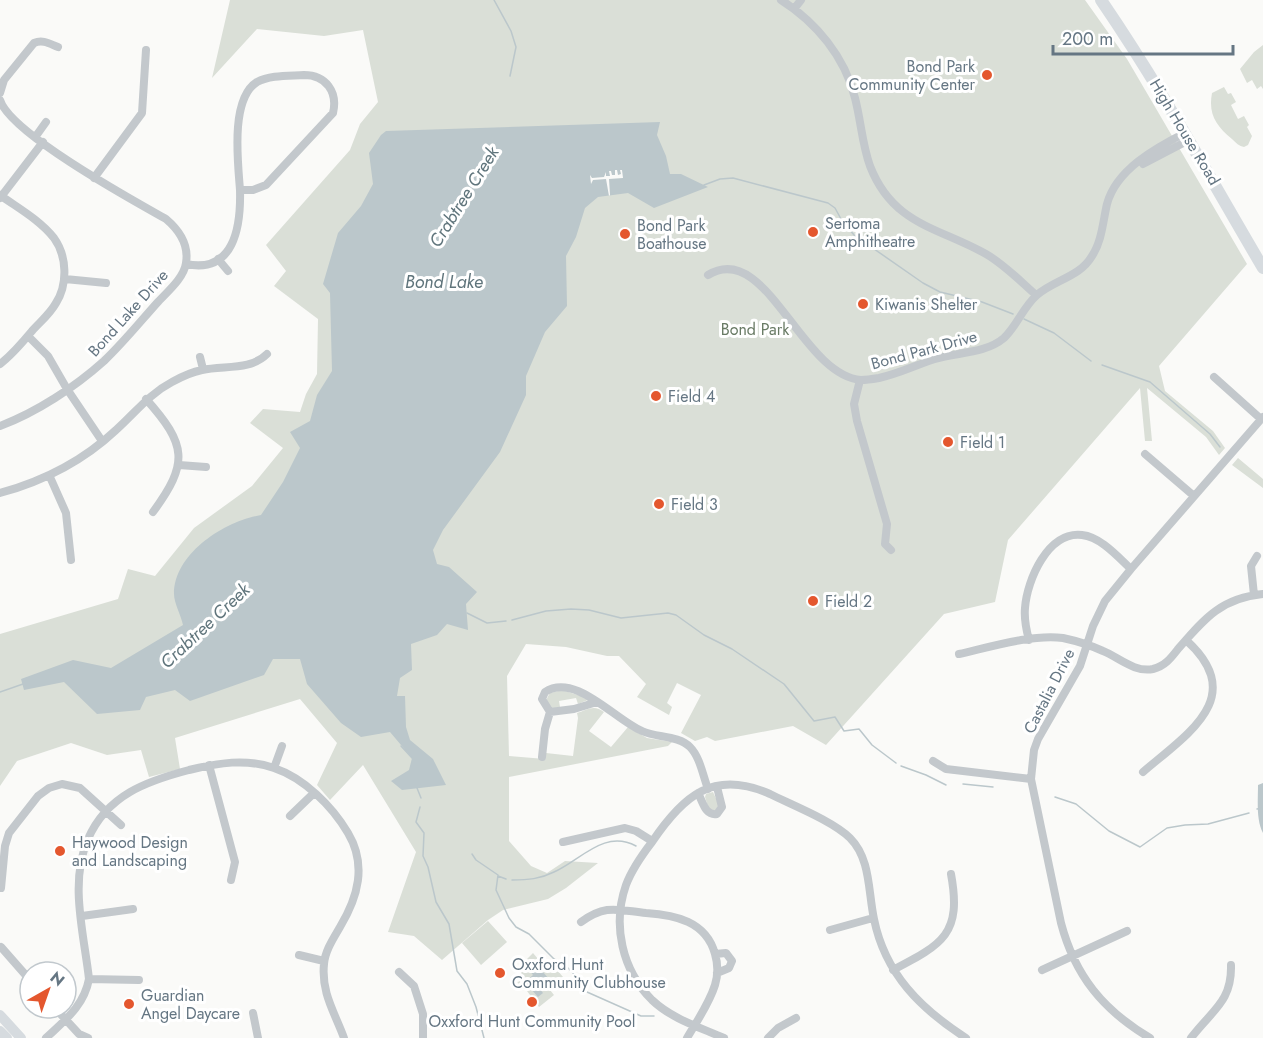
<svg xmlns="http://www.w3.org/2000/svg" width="1263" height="1038" font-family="Jost,sans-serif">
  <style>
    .green { fill: #dadfd7 }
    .water { fill: #bbc7cb }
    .pier { fill: #fafaf8 }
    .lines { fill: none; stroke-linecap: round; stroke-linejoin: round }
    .stream { stroke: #bbc7cb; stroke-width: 1.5 }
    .street { stroke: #c3c8cc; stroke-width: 8 }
    .secondary { stroke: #d6dbdf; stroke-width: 10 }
    .primary { stroke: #d6dbdf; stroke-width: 12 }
    .poi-dot { fill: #e4572e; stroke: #fff; stroke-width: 2 }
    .labels { text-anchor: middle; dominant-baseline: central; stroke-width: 6; stroke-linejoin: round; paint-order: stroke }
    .poi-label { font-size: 16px; fill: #657683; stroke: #fff; text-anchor: start }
    .street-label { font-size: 16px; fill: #657683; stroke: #fff }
    .park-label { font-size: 16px; fill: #687a64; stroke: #fff }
    .water-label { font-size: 18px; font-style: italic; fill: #60757c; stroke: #fff }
  </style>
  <rect width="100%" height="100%" fill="#fafaf8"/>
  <path class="green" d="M230 0H1085L1127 59 1247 264 1159 366 1165 391 1213 431 1225 448 1219 455 1206 437 1147 388 1152 441H1145L1140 388 1008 540 995 602 944 614 826 745 793 726 715 741 707 737 695 741 681 733 701 695 677 683 667 703 672 707 669 715 637 697 646 684 619 656H607L566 647 526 644 507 676 509 756 545 759 546 753 573 756 578 718 577 713C587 710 594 704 604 712L589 731 611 747 628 727 647 738 672 742 668 746 509 777V841L531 866 547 873 565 861 598 863 566 888 548 899 503 910 488 920 442 960 414 936 388 932 416 852 363 765 330 800 317 785 337 743 300 699 175 738 180 769 149 777 141 750 107 755 71 743 17 761 0 786V634L118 599 128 569 155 576 194 528 252 486 283 448 250 423 263 409 300 412 306 394 317 374 318 319 274 286 286 271 266 245 350 150 360 124 378 102 363 30 324 36 257 29 212 78Z
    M1263 45V89L1261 86 1257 89 1252 80 1247 83 1240 69 1254 52Z
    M1224 87 1228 94 1231 93 1236 102 1231 105 1238 119 1244 116 1249 125 1247 127 1252 136 1248 145 1244 147C1239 146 1236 143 1232 139 1216 126 1208 114 1212 93Z
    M1238 458 1263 479V488L1232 465Z
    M562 690 581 696 588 700 578 704 576 698 559 701 560 707 552 709C546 703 545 700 550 693Z
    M713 792 719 805 716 811 713 812 709 810 705 797 706 794Z
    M488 921 507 942 481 965 462 943Z
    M533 953 549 972 554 973 558 971 563 977 561 984 550 990 554 995 539 1007 524 987 522 989 517 983 522 979 521 972 527 967 526 960Z"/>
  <path class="water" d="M660 122 657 135 666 156 670 174H681L708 187 654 208 628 193 598 197 585 208 576 237 566 256 567 306 545 332 526 376V395L500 452 443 530 433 550 437 564 449 567 477 592 466 604 468 630 447 624 437 635 411 644 412 670 400 678 397 696H405L406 727 410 740 433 759 446 785 402 790 391 781 409 770 412 758 390 732 361 737 341 723 307 684 300 659H273L264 675 190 701 175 690 146 697 140 710 97 714 64 682 24 690 21 679 73 660 111 668 183 625C181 615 174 603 174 594 174 553 225 521 261 515L283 482 300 448 290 432 310 421 317 395 332 371 330 293 323 284 338 233 361 206 373 184 369 153 381 135 386 131Z
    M1263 783V833C1256 820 1258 800 1258 785Z
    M536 964 549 979 539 988 543 993 538 997 525 982 533 975 529 970Z"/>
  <path class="pier" d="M615 170H617L618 175 621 174 620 170H622L623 178 609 179 610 195 609 196 606 179 593 180 591 184 590 175 592 178 604 177 606 172V176H610L609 171H611L612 175H615Z"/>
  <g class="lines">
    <path class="stream" d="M494 0 511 31 516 47 510 76
      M704 185 720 179 733 178 828 203 835 208 841 219 854 235 923 283 940 292 982 302 1013 314
      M1024 319 1054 333 1091 361
      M1102 365 1150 382 1210 434 1220 447
      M467 613 487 623 506 621
      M512 620 546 611 571 609 589 610 621 618 668 613 676 615 704 635 732 649 784 684 814 721 835 717 844 731 859 729 872 745 896 763
      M0 692 23 684
      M401 746 412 758
      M901 766 926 775 946 785
      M963 784 993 787
      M417 788 421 798
      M1055 797 1076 804 1109 831 1140 847 1167 828 1185 825 1208 824 1249 813
      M420 807 416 822 424 833 423 856 428 867 436 902 449 924 457 971 467 984 476 1007 484 1038
      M1257 809 1263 808
      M472 854 476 860 498 875 496 890 509 918 516 927 529 934 554 959 567 967 574 974 578 988 641 1016H654
      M498 876 506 879
      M512 880C528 880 540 879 554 872 581 860 604 829 636 846"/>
    <path class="street" d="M781 0C816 22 845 57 855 98 861 121 862 144 870 166 893 225 938 227 986 254 1005 265 1020 281 1036 295
      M794 9 801 0
      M304 75C326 75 338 92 333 113L266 185 253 190H240C238 163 230 99 257 82 270 75 289 76 304 75Z
      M0 93 4 80 34 43C43 39 50 44 58 47
      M0 100C10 133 132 200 166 219 179 230 189 245 186 263 184 278 167 292 157 303 140 322 123 343 104 361 75 387 37 412 0 426
      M36 136 46 122
      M1143 164 1189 140
      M94 178 142 113 146 50
      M0 195C18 208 40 220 54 238 67 256 68 284 56 303 50 314 40 322 32 331 22 343 12 355 0 364
      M0 198 43 142
      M218 259 228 271
      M186 264C234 274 241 227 240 190
      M708 275C766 239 801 375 861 380 867 380 873 379 879 378 898 374 916 365 935 359 957 352 985 354 1004 338 1017 326 1023 307 1037 295 1054 280 1080 277 1092 256 1102 241 1103 221 1107 204 1116 170 1155 148 1185 133
      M65 279 106 283
      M28 336 48 356 67 389 102 441
      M200 357 203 369
      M1214 377 1261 419
      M860 380 854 404 857 421 887 524 885 544 891 550
      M146 399C187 445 189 463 153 512
      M1145 454 1194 496
      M179 465 206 467
      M50 477 66 513 71 560
      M0 493C44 481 83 461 116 430 135 413 149 394 172 382 181 377 192 372 202 370 224 365 250 371 267 354
      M1254 595 1251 566 1257 556
      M1029 640C1026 629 1024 619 1025 608 1027 580 1048 531 1082 535 1101 537 1118 557 1131 569
      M959 654C990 647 1032 634 1063 638 1077 641 1090 645 1103 651 1118 657 1135 673 1153 669 1165 666 1171 658 1178 649 1204 619 1221 598 1263 594
      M597 702 574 709 550 712 542 699 545 692C575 672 615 720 642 731 657 738 678 735 690 747 700 757 703 776 708 789
      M542 757 545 729 550 712
      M933 761 946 769 1031 779
      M209 765 235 862 231 880
      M274 768 282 746
      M1143 772C1187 734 1249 697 1186 640
      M698 793C703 802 705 816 717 814L722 807 717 787
      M290 816 314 793
      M563 842 625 828 636 831 652 841
      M1 888 5 846 9 833 38 796 49 788 62 784 80 788 121 825
      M82 916 133 909
      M581 922C606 904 617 910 646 913 675 915 706 921 715 954 718 964 718 975 715 985 709 1004 697 1021 687 1038
      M830 930 873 918
      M1 947 30 980
      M715 954 726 953 732 961 729 968 717 973
      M299 955 324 961
      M893 970C943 944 962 934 951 874
      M1042 970 1127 931
      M399 972 414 986 423 1014V1038
      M89 979 139 980
      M55 1008 79 1034 88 1038
      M253 1013 258 1038
      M46 1038C65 1020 84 1006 89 979 84 934 69 882 88 839 107 795 147 781 189 770 219 763 245 758 274 768 304 778 332 806 348 833 367 865 358 897 340 927 333 939 325 951 324 964 321 993 335 1013 344 1038
      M724 1038C699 1027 672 1019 652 1000 622 970 612 925 626 885 632 869 642 855 652 842 683 796 713 769 770 794 792 805 833 821 850 838 871 859 868 892 874 919 885 974 921 1009 966 1038
      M768 1038 778 1028 796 1018
      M1150 1038C1103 1010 1075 976 1061 923L1031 779 1034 750 1038 739 1080 666 1093 626 1105 601 1131 569 1263 417
      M1191 1038C1212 1010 1232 1002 1231 965"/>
    <path class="secondary" d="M0 1015 21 1038
      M0 1031 7 1038"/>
    <path class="primary" d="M1101 0C1160 86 1210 178 1263 268"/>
  </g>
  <g class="poi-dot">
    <circle cx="987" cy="75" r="6"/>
    <circle cx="813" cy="232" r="6"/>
    <circle cx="625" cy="234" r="6"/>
    <circle cx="863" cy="304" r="6"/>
    <circle cx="656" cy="396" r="6"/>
    <circle cx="948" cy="442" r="6"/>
    <circle cx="659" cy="504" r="6"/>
    <circle cx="813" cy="601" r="6"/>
    <circle cx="60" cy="851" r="6"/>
    <circle cx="500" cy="973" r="6"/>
    <circle cx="532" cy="1002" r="6"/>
    <circle cx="129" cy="1004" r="6"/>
  </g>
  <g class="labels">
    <g class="poi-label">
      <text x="975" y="66" text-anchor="end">Bond Park<tspan x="975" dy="18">Community Center</tspan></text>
      <text x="825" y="223">Sertoma<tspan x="825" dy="18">Amphitheatre</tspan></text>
      <text x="637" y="225">Bond Park<tspan x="637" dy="18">Boathouse</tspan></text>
      <text x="875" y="304">Kiwanis Shelter</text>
      <text x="668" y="396">Field 4</text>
      <text x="960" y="442">Field 1</text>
      <text x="671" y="504">Field 3</text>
      <text x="825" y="601">Field 2</text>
      <text x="72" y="842">Haywood Design<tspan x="72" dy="18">and Landscaping</tspan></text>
      <text x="512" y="964">Oxxford Hunt<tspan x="512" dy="18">Community Clubhouse</tspan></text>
      <text x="141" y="995">Guardian<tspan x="141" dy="18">Angel Daycare</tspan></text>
      <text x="532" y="1021" text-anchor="middle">Oxxford Hunt Community Pool</text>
    </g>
    <g class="street-label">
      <text transform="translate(1185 132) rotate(59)">High House Road</text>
      <text transform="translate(128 313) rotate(-48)">Bond Lake Drive</text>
      <text transform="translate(924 350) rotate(-15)">Bond Park Drive</text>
      <text transform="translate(1049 691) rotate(-63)">Castalia Drive</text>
    </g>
    <g class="park-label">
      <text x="755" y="329">Bond Park</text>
    </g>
    <g class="water-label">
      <text transform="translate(464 197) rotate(-58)">Crabtree Creek</text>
      <text x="444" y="282">Bond Lake</text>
      <text transform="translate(205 626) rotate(-43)">Crabtree Creek</text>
    </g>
  </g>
  <g transform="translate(48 990) rotate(40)"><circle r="28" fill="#ffffff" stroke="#c1c8cd" stroke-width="1.5"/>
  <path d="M0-4.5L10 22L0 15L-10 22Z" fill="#e4572e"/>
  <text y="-9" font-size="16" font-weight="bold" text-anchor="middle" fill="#657683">N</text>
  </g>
  <path d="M1053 45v9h180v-9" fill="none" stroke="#657683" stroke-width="3"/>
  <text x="1062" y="45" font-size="18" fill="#657683" stroke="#ffffff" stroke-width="4.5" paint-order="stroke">200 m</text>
</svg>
